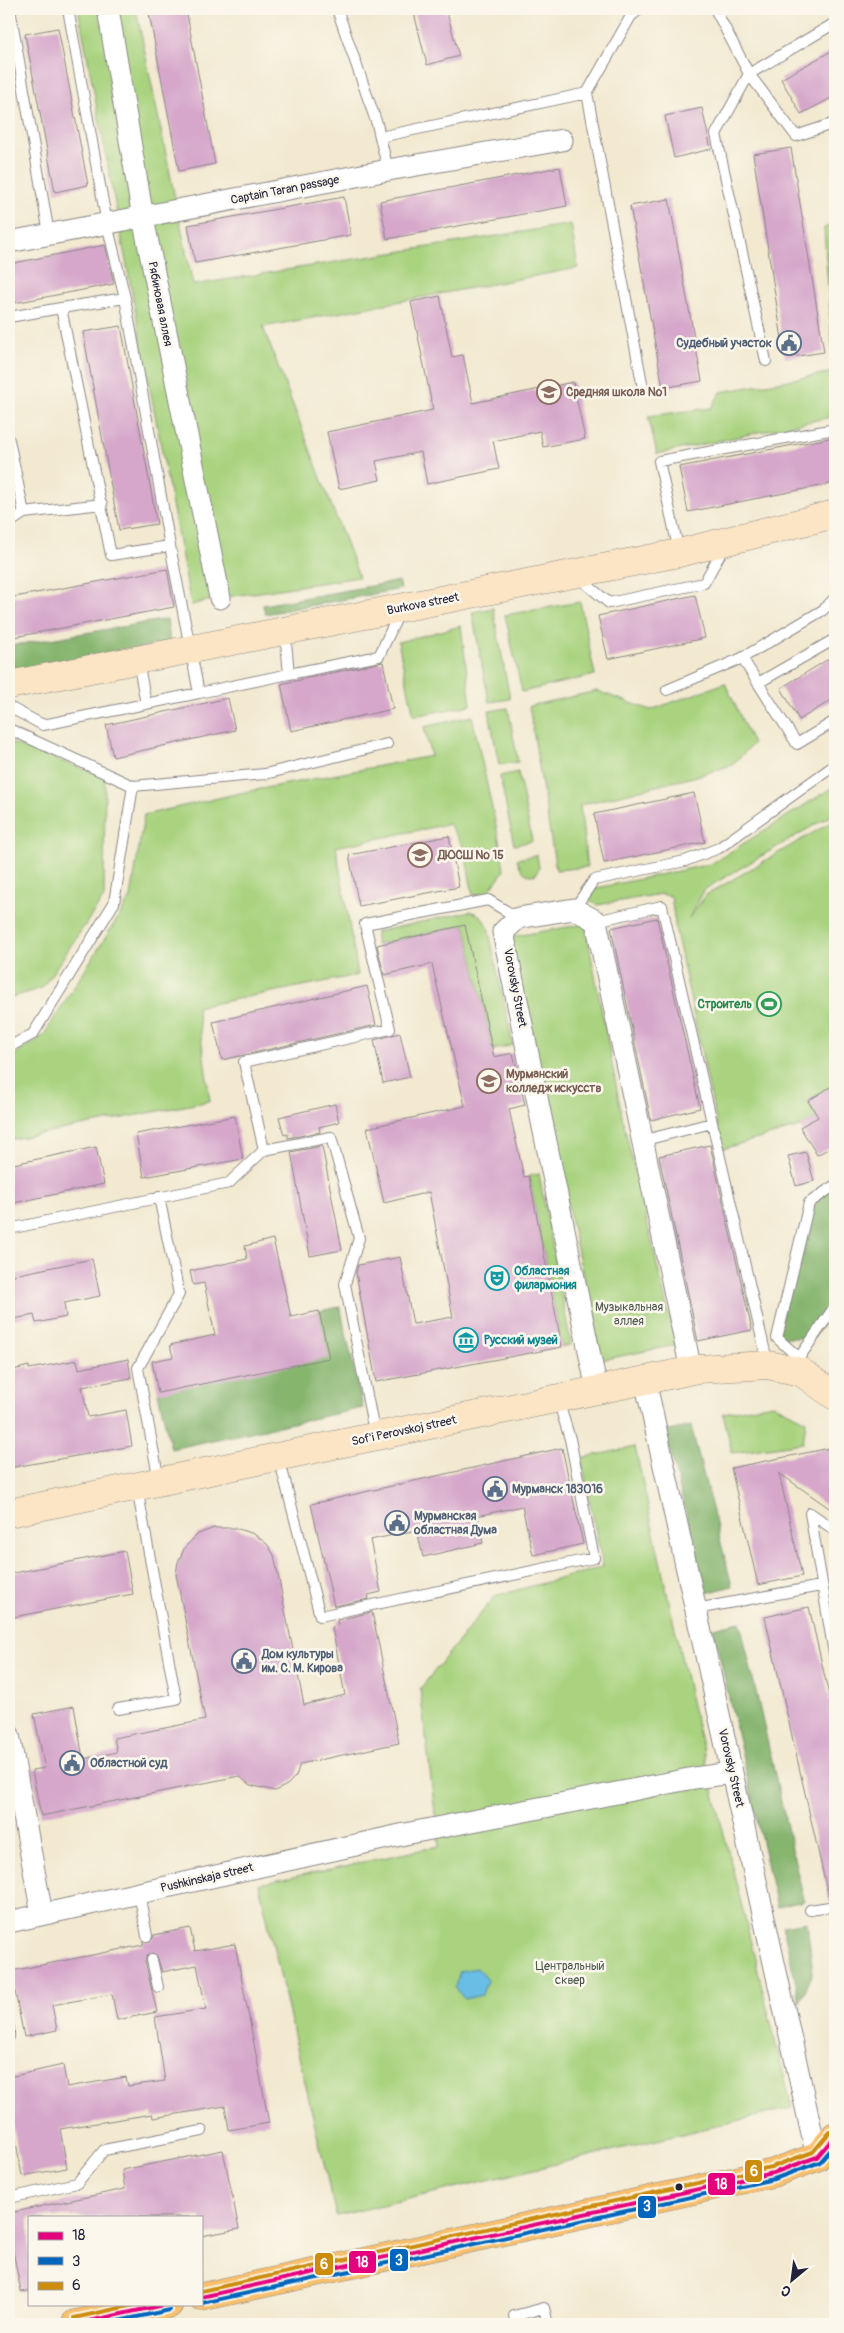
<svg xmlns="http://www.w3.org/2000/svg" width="844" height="2333" font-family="Pangolin,sans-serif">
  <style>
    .green { fill: #a9d37f; stroke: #667a5d }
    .forest { fill: #86b56e; stroke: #546c54 }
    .water { fill: #67bee4; stroke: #447090 }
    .building { fill: #d6a7cb }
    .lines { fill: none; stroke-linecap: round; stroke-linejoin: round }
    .lane-casing { stroke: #8a8686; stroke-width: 12 }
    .street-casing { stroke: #8a8686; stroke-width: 23 }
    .secondary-casing { stroke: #8a8686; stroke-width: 29 }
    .primary-casing { stroke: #8a8686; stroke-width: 29 }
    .lane { stroke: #fff; stroke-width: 10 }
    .street { stroke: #fff; stroke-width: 21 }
    .secondary { stroke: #fce5c4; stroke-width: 28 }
    .primary { stroke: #f8bf6c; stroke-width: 28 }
    .bus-1-casing { stroke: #fbf7ec; stroke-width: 8 }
    .bus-2-casing { stroke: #fbf7ec; stroke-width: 8 }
    .bus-3-casing { stroke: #fbf7ec; stroke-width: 8 }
    .bus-1 { stroke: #e5007d; stroke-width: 4 }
    .bus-2 { stroke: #0065bd; stroke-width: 4 }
    .bus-3 { stroke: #cc8c0c; stroke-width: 4 }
    .bus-dot { fill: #22223b; stroke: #fbf7ec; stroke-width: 2 }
    .labels { text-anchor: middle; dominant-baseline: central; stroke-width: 5; stroke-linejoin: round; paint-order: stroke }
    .street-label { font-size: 12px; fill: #22223b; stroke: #fbf7ec }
    .service-label { font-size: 12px; font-weight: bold; fill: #4e5e75; stroke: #fbf7ec; text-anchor: start }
    .education-label { font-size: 12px; font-weight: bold; fill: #785e54; stroke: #fbf7ec; text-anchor: start }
    .leisure-label { font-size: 12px; font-weight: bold; fill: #27864d; stroke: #fbf7ec; text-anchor: end }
    .culture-label { font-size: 12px; font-weight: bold; fill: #0d838f; stroke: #fbf7ec; text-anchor: start }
    .park-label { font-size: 12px; fill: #4a574f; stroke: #fbf7ec }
    .line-badge { stroke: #fbf7ec; stroke-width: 2 }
    .badge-label { font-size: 14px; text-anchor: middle; font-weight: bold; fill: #fff }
  </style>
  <rect width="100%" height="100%" fill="#fbf7ec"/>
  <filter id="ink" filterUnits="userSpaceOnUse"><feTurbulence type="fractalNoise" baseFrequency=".02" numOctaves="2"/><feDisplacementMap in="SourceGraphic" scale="10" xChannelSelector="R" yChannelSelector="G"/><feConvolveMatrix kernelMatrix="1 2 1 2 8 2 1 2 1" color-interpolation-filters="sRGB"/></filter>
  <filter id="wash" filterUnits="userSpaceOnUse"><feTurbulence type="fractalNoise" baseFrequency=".0096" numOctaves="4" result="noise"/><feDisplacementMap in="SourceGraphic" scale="20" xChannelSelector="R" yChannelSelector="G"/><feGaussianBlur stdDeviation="1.12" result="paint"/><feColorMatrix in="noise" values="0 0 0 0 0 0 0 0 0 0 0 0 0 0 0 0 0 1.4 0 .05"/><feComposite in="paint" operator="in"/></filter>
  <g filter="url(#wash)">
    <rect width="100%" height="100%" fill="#f2e9d0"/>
    <path class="green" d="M82 9H136L193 285 571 224 578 268 263 327 359 577 220 598 191 605 79 13Z
      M835 224V416L657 454 648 416 711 408 721 392 834 372 824 228Z
      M580 602 595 675 522 692 505 615Z
      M493 608 510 699 489 702 472 612Z
      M461 626 471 705 414 716 398 642Z
      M725 683 753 744 732 765 697 776 580 805 587 867 556 870 529 706 597 691 651 710Z
      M508 708 518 762 499 765 489 711Z
      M472 716 501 849 504 871 487 893 473 895 464 848 449 824 336 847 358 975 197 1007 210 1101 9 1140V1059L43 1036 131 897 144 815 240 793 431 756 424 727Z
      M9 742 105 777 104 897 42 988 9 998Z
      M518 772 532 841 514 845 500 776Z
      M835 786V813L705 889 689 918 706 895 835 820V1084L808 1101 818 1117 800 1127 722 1149 676 931 671 896 661 894 597 905 589 900V893L597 888 711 864Z
      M537 855 539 868 536 874C524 878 520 868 517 859Z
      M471 911 481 916 488 927 513 1045 493 1050 465 925 376 945V932Z
      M585 924 623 1121 676 1345 601 1360 510 937Z
      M539 1174 571 1345 562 1347 529 1176Z
      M773 1404 806 1421 803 1443 732 1453 723 1413Z
      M635 1447 690 1697 792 2108 336 2216 259 1884 439 1846 420 1689 495 1596 603 1567 581 1458Z"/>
    <path class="forest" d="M399 581 401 589 265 614 263 605Z
      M167 619 170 642 9 674V646Z
      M835 1186V1306L814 1338H777L809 1203Z
      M340 1307 363 1408 171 1449 158 1393 319 1311Z
      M691 1426 732 1586 707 1593 665 1432Z
      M740 1622 804 1901 777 1907 713 1628Z
      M807 1922 813 1973 800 2002 783 1926Z"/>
    <path class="water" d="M477 1968 487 1980 482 1995 464 1999 455 1987 460 1971Z"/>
    <g id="blocks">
      <path class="building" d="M169 9H186L215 164 179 171 149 13Z
        M413 9H446L459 56 427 65Z
        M58 28 88 185 55 192 25 34Z
        M835 49V96L801 114 781 79Z
        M702 108 711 149 674 158 665 116Z
        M791 148 824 352 785 358 753 154Z
        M560 167 567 206 387 239 380 201Z
        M344 197 351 235 195 263 188 225Z
        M669 199 702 381 663 388 630 206Z
        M105 245 114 284 9 304V264Z
        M440 296 452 357 463 355 473 403 573 382 585 439 543 447 540 431 493 441 499 469 427 484 421 452 376 461 380 480 339 489 327 432 433 410 411 302Z
        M121 326 157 524 119 530 83 332Z
        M835 437V483L688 512 679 467Z
        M167 569 174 607 9 638V598Z
        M695 595 705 638 608 659 598 616Z
        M835 655V698L799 720 781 688Z
        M383 662 393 709 291 731 281 684Z
        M228 698 235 730 113 757 106 725Z
        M694 793 705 842 604 863 594 814Z
        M449 836 459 887 359 906 349 855Z
        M657 918 700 1108 651 1120 611 928Z
        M465 925 494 1057 513 1053 525 1105 509 1109 524 1177 529 1176 562 1347 376 1382 356 1273 358 1265 400 1257 413 1324 453 1317 429 1192 384 1203 367 1128 465 1106 432 964 384 975 377 945Z
        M367 986 376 1025 222 1060 213 1022Z
        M400 1033 410 1077 383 1083 374 1040Z
        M835 1084V1145L817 1155 800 1127 818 1117 808 1101Z
        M335 1104 339 1122 319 1127 320 1132 288 1138V1134L284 1135 279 1117Z
        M235 1116 243 1159 144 1177 136 1134Z
        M710 1145 752 1330 698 1341 659 1156Z
        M322 1146 342 1250 310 1256 291 1152Z
        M96 1147 104 1184 9 1204V1165Z
        M806 1152 814 1181 796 1186 788 1156Z
        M273 1239 291 1317 319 1311 329 1358 158 1393 152 1361 173 1357 170 1345 215 1335 204 1283 193 1285 190 1271 247 1259 245 1246Z
        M92 1259 100 1296 64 1303 66 1317 36 1323 34 1315 9 1320V1276Z
        M128 1359 131 1378 82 1387 88 1417 126 1410 132 1446 9 1468V1371L29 1366V1369L77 1360 79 1369Z
        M835 1447V1512L779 1473 802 1576 758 1585 731 1468Z
        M562 1448 583 1544 533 1555 522 1506 477 1516 483 1543 423 1557 417 1530 370 1540 381 1592 368 1595 369 1599 334 1606 311 1504Z
        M214 1528H235L254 1534 267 1544 274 1555 304 1705 345 1695 332 1627 338 1625 337 1620 372 1612 399 1743 300 1764 296 1776 287 1785 275 1791 250 1785 239 1776 41 1816 32 1770 45 1768 34 1714 74 1706 83 1759 117 1752 114 1738 205 1720 176 1574 178 1562 185 1547 198 1534Z
        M125 1551 133 1594 9 1618V1574Z
        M809 1607 835 1722V1898L829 1899 765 1617Z
        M190 1928 195 1951 235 1944 269 2123 229 2130 225 2106 153 2118 152 2114 60 2129 67 2168 22 2176 9 2103V2077L63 2065 67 2087 126 2077 128 2086 165 2081 155 2017 206 2009 197 1965 162 1972 157 1956 151 1953 147 1955 145 1961 157 2012 117 2020 112 1994 52 2005 57 2030 24 2037 11 1971 143 1945V1941H151L154 1935Z
        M223 2150 239 2229 201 2236V2217H29V2291L21 2292 9 2230V2213L125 2189 122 2170Z"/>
    </g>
  </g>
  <g filter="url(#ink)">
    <use href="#blocks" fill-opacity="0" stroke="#8a8686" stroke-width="1"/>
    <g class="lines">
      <defs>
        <path id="lane" d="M10 9 49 234
          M68 9 107 224 125 298 170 546 199 693 289 674
          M337 9 377 124 388 170
          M715 9 749 74 716 134 766 361
          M835 23 749 74 796 136 835 123
          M587 93 643 388
          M380 137 587 93 631 16 640 9
          M125 298 61 308 111 555 170 546
          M9 317 61 308
          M9 440 24 513 9 523
          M24 513 102 504
          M679 552 659 461 835 429
          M579 578 609 603 704 583 724 547
          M285 632 289 674 379 656 400 611
          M742 658 797 744 835 721
          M138 661 146 704
          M758 683 835 639
          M667 690 742 658 823 610 835 598
          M9 707 43 725 199 693
          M9 729 133 786 265 774 387 744
          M574 909 594 880 685 861 719 848 835 765
          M596 921 662 906 768 1365
          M9 1047 33 1034 114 903 133 786
          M641 1141 712 1123
          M264 1150 244 1062 390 1029 365 924 488 900 518 918
          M9 1229 229 1183 264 1150 331 1137 359 1238 345 1284 375 1436
          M799 1358 835 1306
          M801 1369 799 1358 777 1338 809 1203 835 1185
          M279 1458 320 1616 594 1558 570 1439 558 1400
          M159 1481 138 1368 179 1294 159 1197
          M835 1530 810 1513 835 1659
          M696 1609 821 1586
          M118 1709 176 1699 137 1488
          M139 1893 147 1936
          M810 1910 835 1906
          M152 1960 158 1987
          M9 2028V2037
          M9 2198 77 2183 104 2150 202 2131
          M516 2324 514 2316 544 2308 548 2324"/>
        <path id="street" d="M108 9 143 218 220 598
          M9 242 388 170 562 140
          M645 1380 817 2157
          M597 1390 503 932 518 918 574 909 596 921 691 1370
          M9 1735 42 1914
          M9 1922 405 1834 694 1778 732 1773"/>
        <path id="secondary" d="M9 685 679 553 835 514
          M9 1513 698 1369 768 1365 801 1372 835 1396"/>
        <path id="primary" d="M201 2297 773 2173 817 2157 835 2136
          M75 2324 169 2304"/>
      </defs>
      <use href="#lane" class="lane-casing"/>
      <use href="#street" class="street-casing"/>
      <use href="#secondary" class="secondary-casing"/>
      <use href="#primary" class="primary-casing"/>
      <use href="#lane" class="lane"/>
      <use href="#street" class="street"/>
      <use href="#secondary" class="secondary"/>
      <use href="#primary" class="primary"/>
      <defs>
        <path id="bus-1" d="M201 2297 773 2173 817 2157 835 2136
          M75 2324 168 2304"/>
        <path id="bus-2" d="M202 2303 774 2179 820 2162 835 2145
          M104 2324 170 2310"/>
        <path id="bus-3" d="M201 2291 771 2167 813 2152 830 2132
          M74 2318 138 2304"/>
      </defs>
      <use href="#bus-1" class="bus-1-casing"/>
      <use href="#bus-2" class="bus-2-casing"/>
      <use href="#bus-3" class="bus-3-casing"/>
      <use href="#bus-1" class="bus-1"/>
      <use href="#bus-2" class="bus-2"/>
      <use href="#bus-3" class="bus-3"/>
    </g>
  </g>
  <defs>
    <symbol id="civic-ring" viewBox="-11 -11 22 22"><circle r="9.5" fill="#fbf7ec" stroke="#5c6f8a" stroke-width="1.5"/><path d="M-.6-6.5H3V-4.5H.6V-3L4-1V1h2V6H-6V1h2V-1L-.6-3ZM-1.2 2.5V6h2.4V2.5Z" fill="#5c6f8a"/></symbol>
    <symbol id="school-ring" viewBox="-11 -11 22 22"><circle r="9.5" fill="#fbf7ec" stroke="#8d6e63" stroke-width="1.5"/><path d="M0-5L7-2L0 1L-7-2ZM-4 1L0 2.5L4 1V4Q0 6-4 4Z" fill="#8d6e63"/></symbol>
    <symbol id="stadium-ring" viewBox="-11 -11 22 22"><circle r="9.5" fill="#fbf7ec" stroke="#2e9e5b" stroke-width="1.5"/><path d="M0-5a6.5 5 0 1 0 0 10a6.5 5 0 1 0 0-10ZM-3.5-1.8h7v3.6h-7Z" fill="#2e9e5b"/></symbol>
    <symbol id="university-ring" viewBox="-11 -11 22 22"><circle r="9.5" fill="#fbf7ec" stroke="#8d6e63" stroke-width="1.5"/><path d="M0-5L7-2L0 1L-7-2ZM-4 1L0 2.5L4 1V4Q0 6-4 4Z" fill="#8d6e63"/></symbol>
    <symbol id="theatre-ring" viewBox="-11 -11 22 22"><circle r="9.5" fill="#fbf7ec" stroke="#0f9aa8" stroke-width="1.5"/><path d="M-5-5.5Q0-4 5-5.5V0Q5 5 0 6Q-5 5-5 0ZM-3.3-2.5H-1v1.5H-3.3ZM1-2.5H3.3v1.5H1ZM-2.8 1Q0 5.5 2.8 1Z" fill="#0f9aa8"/></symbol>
    <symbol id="museum-ring" viewBox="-11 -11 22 22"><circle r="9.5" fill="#fbf7ec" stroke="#0f9aa8" stroke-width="1.5"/><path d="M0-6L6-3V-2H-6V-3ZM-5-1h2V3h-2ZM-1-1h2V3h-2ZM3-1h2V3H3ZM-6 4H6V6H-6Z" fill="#0f9aa8"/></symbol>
  </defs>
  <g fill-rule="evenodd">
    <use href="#civic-ring" x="775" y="329" width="28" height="28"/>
    <use href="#school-ring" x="535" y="378" width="28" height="28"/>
    <use href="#school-ring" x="406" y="841" width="28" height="28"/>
    <use href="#stadium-ring" x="755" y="990" width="28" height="28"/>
    <use href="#university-ring" x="475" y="1067" width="28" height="28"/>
    <use href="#theatre-ring" x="483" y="1264" width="28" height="28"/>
    <use href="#museum-ring" x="452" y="1326" width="28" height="28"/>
    <use href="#civic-ring" x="481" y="1475" width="28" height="28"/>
    <use href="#civic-ring" x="383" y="1509" width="28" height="28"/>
    <use href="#civic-ring" x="230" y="1647" width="28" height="28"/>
    <use href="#civic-ring" x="58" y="1749" width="28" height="28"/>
  </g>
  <circle class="bus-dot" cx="679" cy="2187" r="4.5"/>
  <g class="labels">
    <g class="street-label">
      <text transform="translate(285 190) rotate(-11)">Captain Taran passage</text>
      <text transform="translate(160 304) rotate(79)">Рябиновая аллея</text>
      <text transform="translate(423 604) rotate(-11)">Burkova street</text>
      <text transform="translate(515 988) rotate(79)">Vorovsky Street</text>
      <text transform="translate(404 1431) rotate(-12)">Sof'i Perovskoj street</text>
      <text transform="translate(731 1768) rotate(77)">Vorovsky Street</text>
      <text transform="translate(207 1878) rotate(-13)">Pushkinskaja street</text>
    </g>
    <g class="service-label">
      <text x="772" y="343" text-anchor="end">Судебный участок</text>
      <text x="512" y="1489">Мурманск 183016</text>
      <text x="414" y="1516">Мурманская<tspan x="414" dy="14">областная Дума</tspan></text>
      <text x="262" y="1654">Дом культуры<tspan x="262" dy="14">им. С. М. Кирова</tspan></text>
      <text x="90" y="1763">Областной суд</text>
    </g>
    <g class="education-label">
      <text x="566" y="392">Средняя школа №1</text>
      <text x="438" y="855">ДЮСШ № 15</text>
      <text x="506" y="1074">Мурманский<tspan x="506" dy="14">колледж искусств</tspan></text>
    </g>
    <g class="leisure-label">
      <text x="752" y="1004">Строитель</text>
    </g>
    <g class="culture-label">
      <text x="514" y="1271">Областная<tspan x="514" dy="14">филармония</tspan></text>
      <text x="484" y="1340">Русский музей</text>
    </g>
    <g class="park-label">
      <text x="629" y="1307">Музыкальная<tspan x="629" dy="14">аллея</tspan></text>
      <text x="570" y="1966">Центральный<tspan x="570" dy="14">сквер</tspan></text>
    </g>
  </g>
  <g class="line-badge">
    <rect x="744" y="2159" width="19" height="24" rx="5" fill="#cc8c0c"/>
    <rect x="707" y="2172" width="29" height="24" rx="5" fill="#e5007d"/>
    <rect x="637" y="2195" width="20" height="24" rx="5" fill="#0065bd"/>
    <rect x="389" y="2248" width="20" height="24" rx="5" fill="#0065bd"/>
    <rect x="348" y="2250" width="29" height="24" rx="5" fill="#e5007d"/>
    <rect x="314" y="2252" width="20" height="24" rx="5" fill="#cc8c0c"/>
  </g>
  <g class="badge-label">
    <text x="754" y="2176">6</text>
    <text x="721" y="2189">18</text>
    <text x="647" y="2211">3</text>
    <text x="399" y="2265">3</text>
    <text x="362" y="2267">18</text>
    <text x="324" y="2269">6</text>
  </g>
  <rect width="844" height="2333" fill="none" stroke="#fbf7ec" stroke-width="30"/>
  <rect x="28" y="2216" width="175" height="90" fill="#fbf7ec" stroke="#a4a2a5"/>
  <rect x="38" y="2232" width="25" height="8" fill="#e5007d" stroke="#a4a2a5"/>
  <text x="72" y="2240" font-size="15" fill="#22223b">18</text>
  <rect x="38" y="2257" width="25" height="8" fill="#0065bd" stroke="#a4a2a5"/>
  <text x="72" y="2266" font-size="15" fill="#22223b">3</text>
  <rect x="38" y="2282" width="25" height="8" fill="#cc8c0c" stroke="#a4a2a5"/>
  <text x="72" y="2290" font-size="15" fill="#22223b">6</text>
  <g transform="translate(792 2280) rotate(209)" stroke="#fbf7ec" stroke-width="4" paint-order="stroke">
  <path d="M0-4L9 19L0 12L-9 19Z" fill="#22223b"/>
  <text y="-8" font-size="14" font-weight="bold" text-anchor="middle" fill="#22223b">С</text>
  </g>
</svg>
